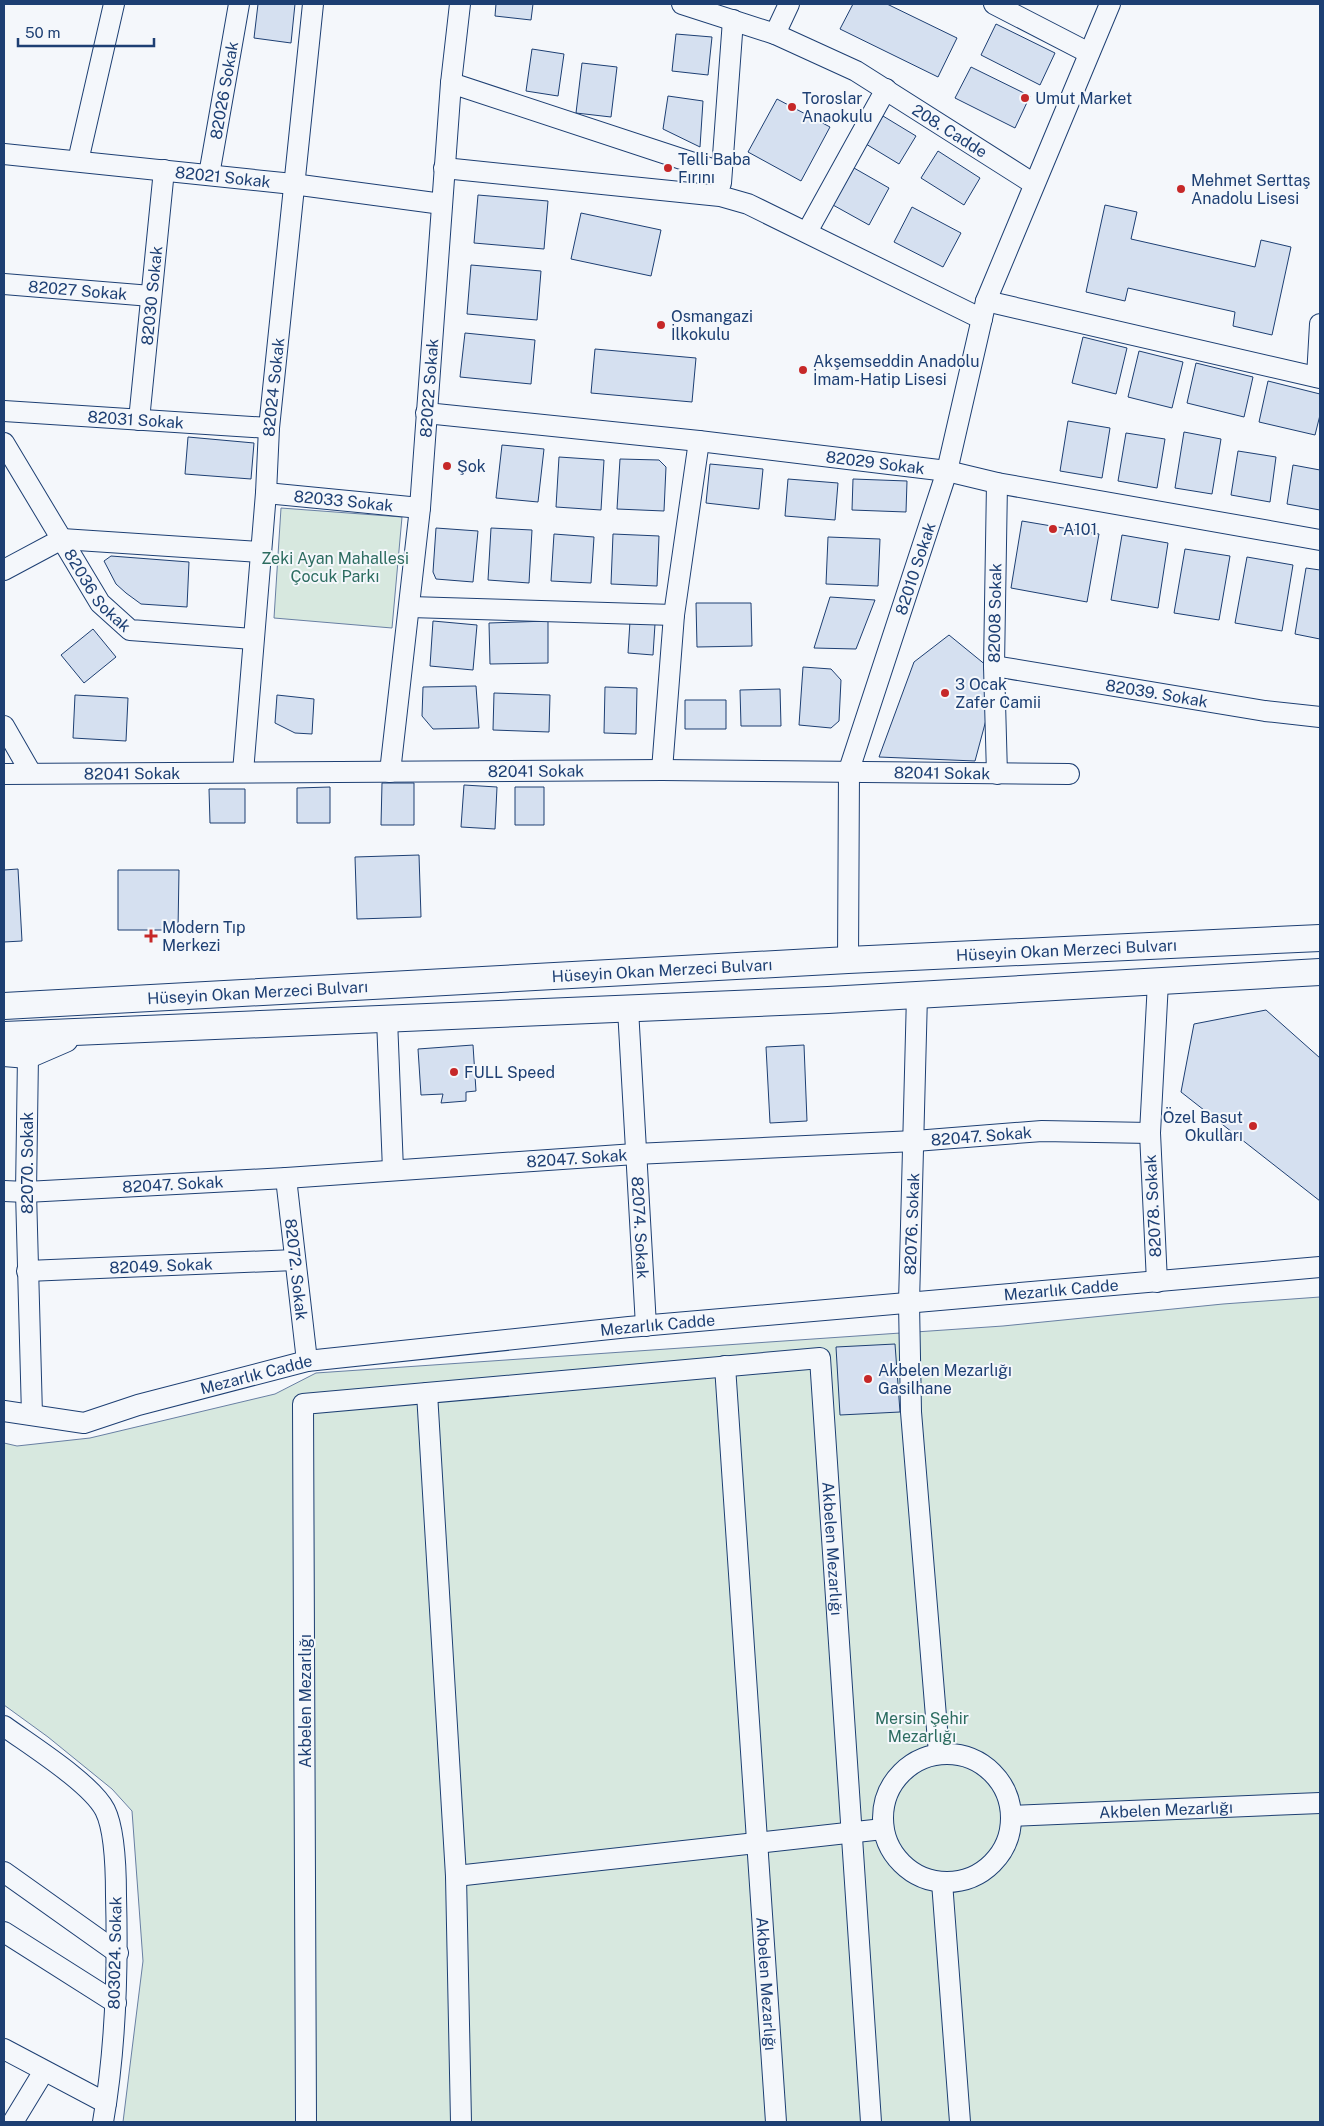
<svg xmlns="http://www.w3.org/2000/svg" width="1324" height="2126" font-family="'Public Sans',sans-serif">
  <style>
    .green { fill: #d7e8df; stroke: #687fa3 }
    .building { fill: #d5e0f0; stroke: #1d3f73 }
    .lines { fill: none; stroke-linecap: round; stroke-linejoin: round }
    .minor-casing { stroke: #1d3f73; stroke-width: 22 }
    .major-casing { stroke: #1d3f73; stroke-width: 28 }
    .minor { stroke: #f4f7fb; stroke-width: 20 }
    .major { stroke: #f4f7fb; stroke-width: 26 }
    .poi-dot { fill: #c62828; stroke: #f4f7fb; stroke-width: 2 }
    .labels { text-anchor: middle; dominant-baseline: central; stroke-width: 4; stroke-linejoin: round; paint-order: stroke }
    .street-label { font-size: 16px; fill: #1d3f73; stroke: #f4f7fb }
    .poi-label { font-size: 16px; fill: #1d3f73; stroke: #f4f7fb; text-anchor: start }
    .park-label { font-size: 16px; fill: #2c6c60; stroke: #f4f7fb }
  </style>
  <rect width="100%" height="100%" fill="#f4f7fb"/>
  <path class="green" d="M281 508 402 517 392 628 274 618Z
    M1320 1297V2122H123L143 1961 132 1811 112 1789 48 1737 4 1705V1443L17 1446 90 1438 275 1394 316 1373 1003 1326 1223 1304Z"/>
  <path class="building" d="M258 4H295L291 43 254 38Z
    M496 4H533L531 20 495 16Z
    M853 4H887L957 38 938 77 840 29Z
    M996 24 1055 53 1040 85 981 55Z
    M676 34 712 37 708 75 672 71Z
    M532 49 564 54 558 96 526 91Z
    M582 63 617 67 611 117 576 113Z
    M971 67 1030 96 1015 128 955 98Z
    M668 96 703 101 700 147 663 129Z
    M777 99 830 127 801 181 748 152Z
    M883 116 916 136 899 164 866 144Z
    M938 151 980 178 964 205 921 178Z
    M854 168 889 188 869 225 833 205Z
    M478 195 548 201 544 249 474 243Z
    M1105 205 1137 212 1131 239 1255 267 1261 240 1291 247 1272 335 1233 326 1235 312 1128 288 1125 301 1086 292Z
    M912 207 961 233 943 267 894 242Z
    M581 213 661 230 651 276 571 259Z
    M471 265 541 271 537 320 467 314Z
    M465 333 535 340 531 384 460 377Z
    M1083 337 1127 348 1116 394 1072 383Z
    M595 349 696 358 692 402 591 393Z
    M1139 351 1183 362 1172 408 1128 397Z
    M1196 363 1253 377 1244 417 1187 403Z
    M1268 381 1320 394V415L1315 435 1259 422Z
    M1068 421 1110 428 1102 478 1060 471Z
    M1184 432 1221 439 1212 494 1175 488Z
    M1126 433 1165 439 1157 488 1118 481Z
    M188 437 254 443 251 479 185 474Z
    M502 445 544 449 538 502 496 498Z
    M1238 451 1276 457 1270 502 1231 495Z
    M559 457 604 460 601 510 556 507Z
    M620 459 659 460 666 467 664 511 617 509Z
    M710 464 763 469 759 509 706 503Z
    M1293 465 1320 470V510L1287 504Z
    M788 479 838 483 835 520 785 516Z
    M853 479 907 481 906 512 852 510Z
    M1022 521 1099 534 1087 602 1011 588Z
    M436 528 478 531 473 582 436 579 433 572Z
    M491 528 532 530 529 583 488 580Z
    M554 534 594 537 591 583 551 581Z
    M613 534 659 536 657 586 611 584Z
    M1122 535 1168 543 1158 608 1111 600Z
    M828 537 880 539 878 586 826 584Z
    M1185 549 1230 556 1219 620 1174 613Z
    M111 556 189 562 187 607 141 604 126 593 116 584 104 561Z
    M1247 557 1293 565 1282 631 1235 623Z
    M1306 568 1320 570V639L1295 634Z
    M830 597 875 600 856 649 814 648Z
    M696 603H751L752 646 697 647Z
    M433 621 477 625 473 670 430 666Z
    M548 621V663L490 664 489 623Z
    M630 621 655 624 653 655 628 653Z
    M93 629 116 657 84 683 61 655Z
    M949 635 987 666 986 720 975 761 879 757 914 662Z
    M803 667 831 669 841 680 839 721 831 728 799 725Z
    M476 686 479 728 433 729 422 716 423 687Z
    M605 687 637 688 636 734 604 733Z
    M780 689 781 726H741L740 690Z
    M494 693 550 695 549 732 493 730Z
    M75 695 128 698 126 741 73 738Z
    M277 695 314 699 312 734 295 733 275 723Z
    M685 700H726V729H685Z
    M382 783H414V825H381Z
    M464 785 497 787 495 829 461 827Z
    M330 787V823H297V788Z
    M515 787H544V825H515Z
    M209 789H245V823H210Z
    M419 855 421 917 357 919 355 857Z
    M18 869 22 941 4 942V870Z
    M118 870H179L178 930H118Z
    M1266 1010 1320 1058V1201L1181 1092 1194 1024Z
    M473 1045 476 1091 466 1092V1101L441 1103 443 1094 421 1095 418 1049Z
    M804 1045 807 1121 770 1123 766 1047Z
    M895 1344 900 1412 840 1415 836 1347Z"/>
  <g class="lines">
    <defs>
      <g id="minor">
        <path id="s1" d="M682 4 775 34 856 71 1034 184"/>
        <path d="M994 4 1089 53"/>
        <path d="M775 34 789 4"/>
        <path d="M451 83 721 172"/>
        <path id="s2" d="M4 154 293 184 442 204"/>
        <path d="M78 161 114 4"/>
        <path d="M444 168 720 196 748 204 982 319"/>
        <path id="s3" d="M209 175 239 4"/>
        <path d="M721 183 733 20"/>
        <path d="M807 232 886 89"/>
        <path id="s4" d="M4 284 151 296"/>
        <path d="M986 301 1320 378"/>
        <path d="M1317 377 1320 324"/>
        <path id="s5" d="M4 411 269 428"/>
        <path id="s6" d="M426 413 699 441 947 471 997 483 1320 540"/>
        <path id="s7" d="M139 420 164 170"/>
        <path id="s8" d="M4 443 100 603 130 630 253 639"/>
        <path d="M997 483 994 666 997 774"/>
        <path id="s9" d="M266 493 420 508"/>
        <path d="M4 570 62 539 261 552"/>
        <path d="M410 607 674 615"/>
        <path id="s10" d="M994 666 1265 711 1320 717"/>
        <path d="M4 726 31 773"/>
        <path d="M662 770 674 615 699 441"/>
        <path id="s11" d="M243 772 266 493 269 428 313 4"/>
        <path id="s12" d="M390 772 420 508 451 83 460 4"/>
        <path id="s13" d="M4 774 662 770 1069 774"/>
        <path id="s14" d="M848 960 849 770 947 471 986 301 1110 4"/>
        <path d="M917 995 909 1303 911 1412 939 1753"/>
        <path id="s15" d="M628 1009 646 1326"/>
        <path d="M387 1019 393 1170"/>
        <path d="M28 1055 26 1192 32 1415"/>
        <path id="s16" d="M286 1178 307 1361"/>
        <path id="s17" d="M4 1191 26 1192 286 1178 635 1154 915 1141 1042 1131 1150 1133"/>
        <path id="s18" d="M27 1271 295 1260"/>
        <path d="M1157 1282 1150 1133 1158 982"/>
        <path id="s19" d="M725 1366 776 2122"/>
        <path d="M427 1393 456 1876 461 2122"/>
        <path id="s20" d="M4 1411 84 1423 138 1405 307 1361 629 1327 1320 1267"/>
        <path d="M4 1726C30 1745 91 1783 105 1810 115 1830 116 1873 116 1896 118 1971 116 2048 103 2122"/>
        <circle cx="947" cy="1818" r="64"/>
        <path id="s21" d="M1011 1816 1320 1803"/>
        <path d="M4 1872 118 1953"/>
        <path d="M456 1876 883 1829"/>
        <path d="M942 1882 960 2122"/>
        <path d="M4 1932 116 2003"/>
        <path d="M4 2049 106 2103"/>
        <path d="M13 2122 44 2071"/>
        <path id="s22" d="M306 2122 303 1404 820 1358 871 2122"/>
      </g>
      <g id="major">
        <path id="s23" d="M4 1006 848 960 1320 938"/>
        <path d="M4 1035 828 1000 1320 972"/>
        <path d="M4 1053 28 1055 65 1039"/>
      </g>
    </defs>
    <use href="#minor" class="minor-casing"/>
    <use href="#major" class="major-casing"/>
    <use href="#minor" class="minor"/>
    <use href="#major" class="major"/>
  </g>
  <g class="poi-dot">
    <circle cx="1025" cy="98" r="5"/>
    <circle cx="792" cy="107" r="5"/>
    <circle cx="668" cy="168" r="5"/>
    <circle cx="1181" cy="189" r="5"/>
    <circle cx="661" cy="325" r="5"/>
    <circle cx="803" cy="370" r="5"/>
    <circle cx="447" cy="466" r="5"/>
    <circle cx="1053" cy="529" r="5"/>
    <circle cx="945" cy="693" r="5"/>
    <path d="M148.5 928.5h5v5h5v5h-5v5h-5v-5h-5v-5h5z"/>
    <circle cx="454" cy="1072" r="5"/>
    <circle cx="1253" cy="1126" r="5"/>
    <circle cx="868" cy="1379" r="5"/>
  </g>
  <g class="labels">
    <g class="street-label">
      <text stroke="none"><textPath href="#s3" startOffset="86">82026 Sokak</textPath></text>
      <text stroke="none"><textPath href="#s1" startOffset="298">208. Cadde</textPath></text>
      <text stroke="none"><textPath href="#s2" startOffset="220">82021 Sokak</textPath></text>
      <text stroke="none"><textPath href="#s4" startOffset="74">82027 Sokak</textPath></text>
      <text stroke="none"><textPath href="#s7" startOffset="125">82030 Sokak</textPath></text>
      <text stroke="none"><textPath href="#s11" startOffset="386">82024 Sokak</textPath></text>
      <text stroke="none"><textPath href="#s12" startOffset="386">82022 Sokak</textPath></text>
      <text stroke="none"><textPath href="#s5" startOffset="132">82031 Sokak</textPath></text>
      <text stroke="none"><textPath href="#s6" startOffset="452">82029 Sokak</textPath></text>
      <text stroke="none"><textPath href="#s9" startOffset="78">82033 Sokak</textPath></text>
      <text stroke="none"><textPath href="#s14" startOffset="402">82010 Sokak</textPath></text>
      <text stroke="none"><textPath href="#s8" startOffset="175">82036 Sokak</textPath></text>
      <text transform="translate(995 613) rotate(-89)">82008 Sokak</text>
      <text stroke="none"><textPath href="#s10" startOffset="165">82039. Sokak</textPath></text>
      <text stroke="none"><textPath href="#s13" startOffset="532">82041 Sokak</textPath></text>
      <text stroke="none"><textPath href="#s13" startOffset="128">82041 Sokak</textPath></text>
      <text stroke="none"><textPath href="#s13" startOffset="938">82041 Sokak</textPath></text>
      <text stroke="none"><textPath href="#s23" startOffset="1064">Hüseyin Okan Merzeci Bulvarı</textPath></text>
      <text stroke="none"><textPath href="#s23" startOffset="659">Hüseyin Okan Merzeci Bulvarı</textPath></text>
      <text stroke="none"><textPath href="#s23" startOffset="254">Hüseyin Okan Merzeci Bulvarı</textPath></text>
      <text stroke="none"><textPath href="#s17" startOffset="979">82047. Sokak</textPath></text>
      <text stroke="none"><textPath href="#s17" startOffset="574">82047. Sokak</textPath></text>
      <text transform="translate(27 1163) rotate(-90)">82070. Sokak</text>
      <text stroke="none"><textPath href="#s17" startOffset="169">82047. Sokak</textPath></text>
      <text transform="translate(1153 1206) rotate(-93)">82078. Sokak</text>
      <text transform="translate(912 1224) rotate(-88)">82076. Sokak</text>
      <text stroke="none"><textPath href="#s15" startOffset="219">82074. Sokak</textPath></text>
      <text stroke="none"><textPath href="#s18" startOffset="134">82049. Sokak</textPath></text>
      <text stroke="none"><textPath href="#s16" startOffset="92">82072. Sokak</textPath></text>
      <text stroke="none"><textPath href="#s20" startOffset="1070">Mezarlık Cadde</textPath></text>
      <text stroke="none"><textPath href="#s20" startOffset="665">Mezarlık Cadde</textPath></text>
      <text stroke="none"><textPath href="#s20" startOffset="260">Mezarlık Cadde</textPath></text>
      <text stroke="none"><textPath href="#s22" startOffset="1428">Akbelen Mezarlığı</textPath></text>
      <text transform="translate(305 1701) rotate(-90)">Akbelen Mezarlığı</text>
      <text stroke="none"><textPath href="#s21" startOffset="155">Akbelen Mezarlığı</textPath></text>
      <text transform="translate(115 1953) rotate(-89)">803024. Sokak</text>
      <text stroke="none"><textPath href="#s19" startOffset="619">Akbelen Mezarlığı</textPath></text>
    </g>
    <g class="poi-label">
      <text x="802" y="98">Toroslar<tspan x="802" dy="18">Anaokulu</tspan></text>
      <text x="1035" y="98">Umut Market</text>
      <text x="678" y="159">Telli Baba<tspan x="678" dy="18">Fırını</tspan></text>
      <text x="1191" y="180">Mehmet Serttaş<tspan x="1191" dy="18">Anadolu Lisesi</tspan></text>
      <text x="671" y="316">Osmangazi<tspan x="671" dy="18">İlkokulu</tspan></text>
      <text x="813" y="361">Akşemseddin Anadolu<tspan x="813" dy="18">İmam-Hatip Lisesi</tspan></text>
      <text x="457" y="466">Şok</text>
      <text x="1063" y="529">A101</text>
      <text x="955" y="684">3 Ocak<tspan x="955" dy="18">Zafer Camii</tspan></text>
      <text x="162" y="927">Modern Tıp<tspan x="162" dy="18">Merkezi</tspan></text>
      <text x="464" y="1072">FULL Speed</text>
      <text x="1243" y="1117" text-anchor="end">Özel Basut<tspan x="1243" dy="18">Okulları</tspan></text>
      <text x="878" y="1370">Akbelen Mezarlığı<tspan x="878" dy="18">Gasilhane</tspan></text>
    </g>
    <g class="park-label">
      <text x="335" y="558">Zeki Ayan Mahallesi<tspan x="335" dy="18">Çocuk Parkı</tspan></text>
      <text x="922" y="1718">Mersin Şehir<tspan x="922" dy="18">Mezarlığı</tspan></text>
    </g>
  </g>
  <rect width="1324" height="2126" fill="none" stroke="#1d3f73" stroke-width="10"/>
  <path d="M18 38v8h136v-8" fill="none" stroke="#1d3f73" stroke-width="2.5"/>
  <text x="25" y="38" font-size="15" fill="#1d3f73" stroke="#f4f7fb" stroke-width="4" paint-order="stroke">50 m</text>
</svg>
